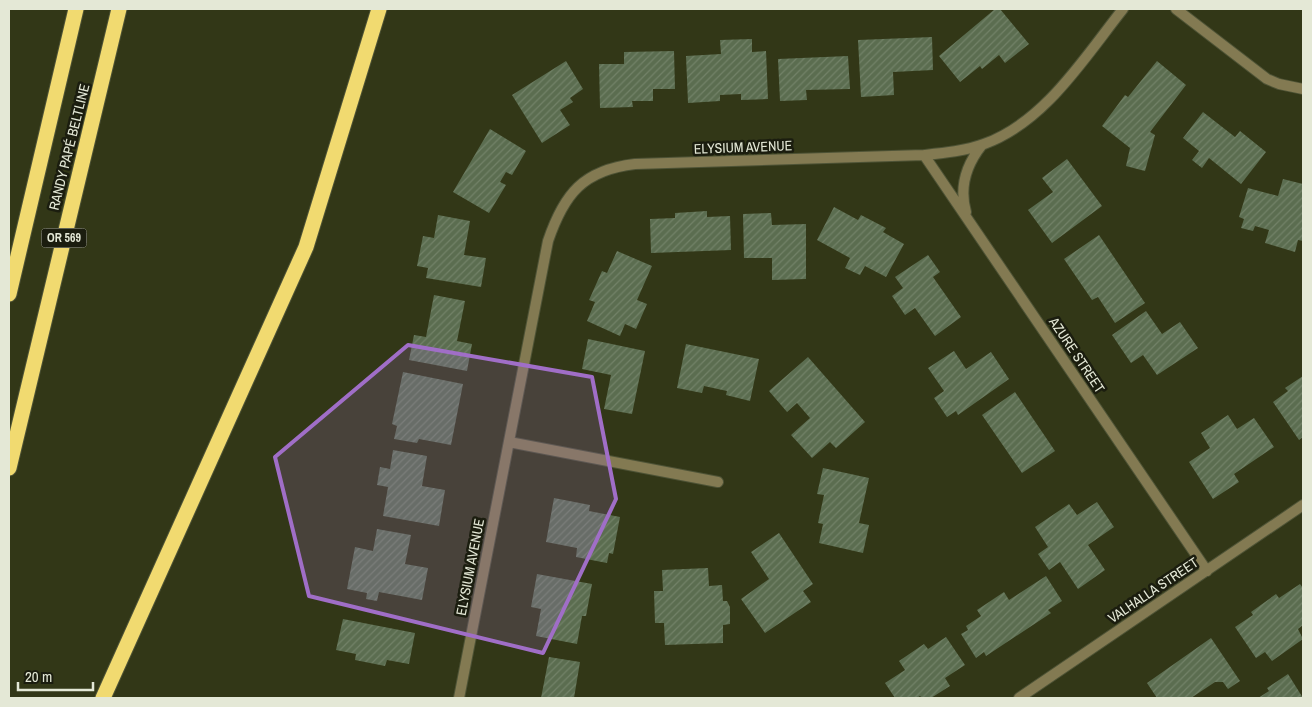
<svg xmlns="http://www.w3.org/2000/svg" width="1312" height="707" font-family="'Archivo Narrow',sans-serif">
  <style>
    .building { fill: url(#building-hatch) }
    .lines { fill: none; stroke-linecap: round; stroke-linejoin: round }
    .minor-casing { stroke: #4e5336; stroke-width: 12 }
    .motorway-casing { stroke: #4e5336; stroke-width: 17 }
    .minor { stroke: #837a52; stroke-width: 10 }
    .motorway { stroke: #f1da70; stroke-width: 15 }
    .marked { fill: #a06ec7; fill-opacity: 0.2; stroke: #a06ec7; stroke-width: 4; stroke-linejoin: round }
    .labels { text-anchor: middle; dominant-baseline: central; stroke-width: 5; stroke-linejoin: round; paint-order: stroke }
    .shield { fill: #1b1d0f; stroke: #a8ab9a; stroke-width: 1 }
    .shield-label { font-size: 12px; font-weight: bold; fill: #e4e8d6 }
    .street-label { font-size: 14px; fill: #e4e8d6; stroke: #1b1d0f }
  </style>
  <defs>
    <pattern id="building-hatch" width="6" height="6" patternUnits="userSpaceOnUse" patternTransform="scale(1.25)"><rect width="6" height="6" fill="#5b6d50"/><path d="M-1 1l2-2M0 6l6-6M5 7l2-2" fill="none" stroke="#728268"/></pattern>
  </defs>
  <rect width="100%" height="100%" fill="#323717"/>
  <path class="building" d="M995 9H1000L1029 44 1005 63 999 55 982 69 980 66 960 82 939 56Z
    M932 37 933 70 893 72 894 95 861 97 858 40Z
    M752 39V52L766 51 768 99 741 100V94L720 95V101L688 103 686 56 721 54 720 40Z
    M674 51 675 89H653V101H632L633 107 600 108 599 64H624V52Z
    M848 56 850 89 806 90 807 100 780 101 778 59Z
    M566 61 583 89 570 98 573 102 560 110 570 125 542 143 512 95Z
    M1157 61 1186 85 1150 132 1155 135 1145 171 1126 166 1130 148 1102 126 1125 95 1128 97Z
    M1203 112 1235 137 1240 131 1266 152 1241 184 1209 158 1202 168 1192 160 1199 151 1183 138Z
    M490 129 526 151 512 175 506 172 500 182 506 185 489 213 453 192Z
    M1067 159 1102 206 1052 243 1028 210 1053 192 1042 178Z
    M1283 179 1303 184V241L1298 240 1295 252 1265 243 1269 230 1255 226 1253 231 1241 228 1244 219 1239 217 1248 188 1278 196Z
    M834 207 858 220 861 215 886 228 883 232 904 244 886 277 865 266 860 275 845 268 850 258 817 240Z
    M707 211V217L730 216 731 250 651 253 650 219 675 218V213Z
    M771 213 772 225 806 224V279L772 280V258H744L743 214Z
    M438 215 470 221 464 255 486 258 481 287 426 278 428 268 417 266 423 236 434 238Z
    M1099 235 1145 303 1115 323 1098 297 1092 300 1064 259Z
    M617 251 652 266 637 300 647 304 636 329 625 324 620 336 587 321 595 302 589 300 602 271 607 273Z
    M928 255 940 272 933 277 961 317 935 336 915 308 905 315 892 296 903 288 895 277Z
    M434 295 465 301 457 341 472 344 467 371 409 360 414 335 426 337Z
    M1146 311 1162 334 1180 322 1198 348 1157 375 1143 355 1131 363 1112 335Z
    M588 339 645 351 632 414 604 409 611 375 582 369Z
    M686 344 759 359 750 401 726 395 727 391 704 386 702 393 677 388Z
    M954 351 966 369 991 352 1009 379 958 415 956 411 947 417 934 398 944 391 928 368Z
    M808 357 865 422 836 448 830 442 812 458 791 435 810 418 797 403 787 412 769 391Z
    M403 372 463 384 451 445 419 439 417 443 394 439 397 426 392 424Z
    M1303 376V437L1299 440 1273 402 1288 391 1285 388Z
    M1015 392 1055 451 1022 473 982 415Z
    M1228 415 1237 429 1254 418 1274 447 1234 474 1239 482 1213 499 1189 462 1210 448 1201 433Z
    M393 450 427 456 422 486 445 490 439 526 383 516 388 487 377 485 380 467 390 469Z
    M823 468 869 478 859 523 869 525 863 553 819 543 823 524 818 523 824 495 817 494Z
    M554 498 590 505 589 511 620 517 613 554 609 553 607 563 576 557 577 548 546 542Z
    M1097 502 1114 527 1088 545 1105 570 1078 589 1060 562 1049 570 1038 554 1048 547 1035 527 1069 504 1077 515Z
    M377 529 411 535 405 564 428 568 422 600 379 592 377 601 366 599 367 593 347 589 355 547 373 551Z
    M779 533 813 584 803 591 811 602 765 633 741 599 769 579 751 552Z
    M708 568 709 586 722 585 723 601H727L730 607V624L723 625V643L665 645 664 623H655L654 591H663L662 570Z
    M537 574 592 584 586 616H582L577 644 536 636 541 609 531 607Z
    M1046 576 1062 601 1048 610 1051 613 986 656 984 652 976 658 961 634 968 630 966 626 981 616 977 610 1004 592 1009 600Z
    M1300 584 1303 588V625L1298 629 1303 639 1272 661 1265 652 1256 658 1235 627 1253 615 1251 612 1276 594 1279 598Z
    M343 619 415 633 409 664 387 660 385 666 355 660 356 654 336 650Z
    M946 637 965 665 945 678 950 686 931 698H922L920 696 917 698H895L885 683 905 670 899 661 924 644 928 649Z
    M1211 638 1240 681 1228 689 1223 682H1215L1191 698H1157L1147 683Z
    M549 657 580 662 574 698H541Z
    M1288 674 1303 698H1258L1269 691 1267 688Z"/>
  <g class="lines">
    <defs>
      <path id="minor" d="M1176 9 1267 79 1279 84 1303 89
        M924 155 1207 571
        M966 212C959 187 966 165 982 145
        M509 442 718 482
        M459 698 548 241C564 194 583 170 635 164L924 155C944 153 965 151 984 144 1045 122 1084 58 1123 9
        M1019 698 1303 505"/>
      <path id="motorway" d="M9 294 76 9
        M9 468 119 9
        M103 698 306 247 379 9"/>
    </defs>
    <use href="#minor" class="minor-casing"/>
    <use href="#motorway" class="motorway-casing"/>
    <use href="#minor" class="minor"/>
    <use href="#motorway" class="motorway"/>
  </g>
  <path class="marked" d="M408 345 592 377 616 499 543 653 309 596 275 457Z"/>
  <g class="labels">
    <rect class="shield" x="41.5" y="228.5" width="45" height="19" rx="4"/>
    <g class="shield-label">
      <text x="64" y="238">OR 569</text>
    </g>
    <g class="street-label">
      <text transform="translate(69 147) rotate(-76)">RANDY PAPÉ BELTLINE</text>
      <text transform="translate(743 147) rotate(-2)">ELYSIUM AVENUE</text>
      <text transform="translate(1077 355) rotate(56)">AZURE STREET</text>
      <text transform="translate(470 567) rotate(-79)">ELYSIUM AVENUE</text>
      <text transform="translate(1153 590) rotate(-34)">VALHALLA STREET</text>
    </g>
  </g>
  <rect width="1312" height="707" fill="none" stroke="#e4e8d6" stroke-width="20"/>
  <path d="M18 682v8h75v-8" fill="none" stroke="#e4e8d6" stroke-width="2.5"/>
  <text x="25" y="682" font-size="15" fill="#e4e8d6" stroke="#1b1d0f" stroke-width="4" paint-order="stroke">20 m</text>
</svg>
